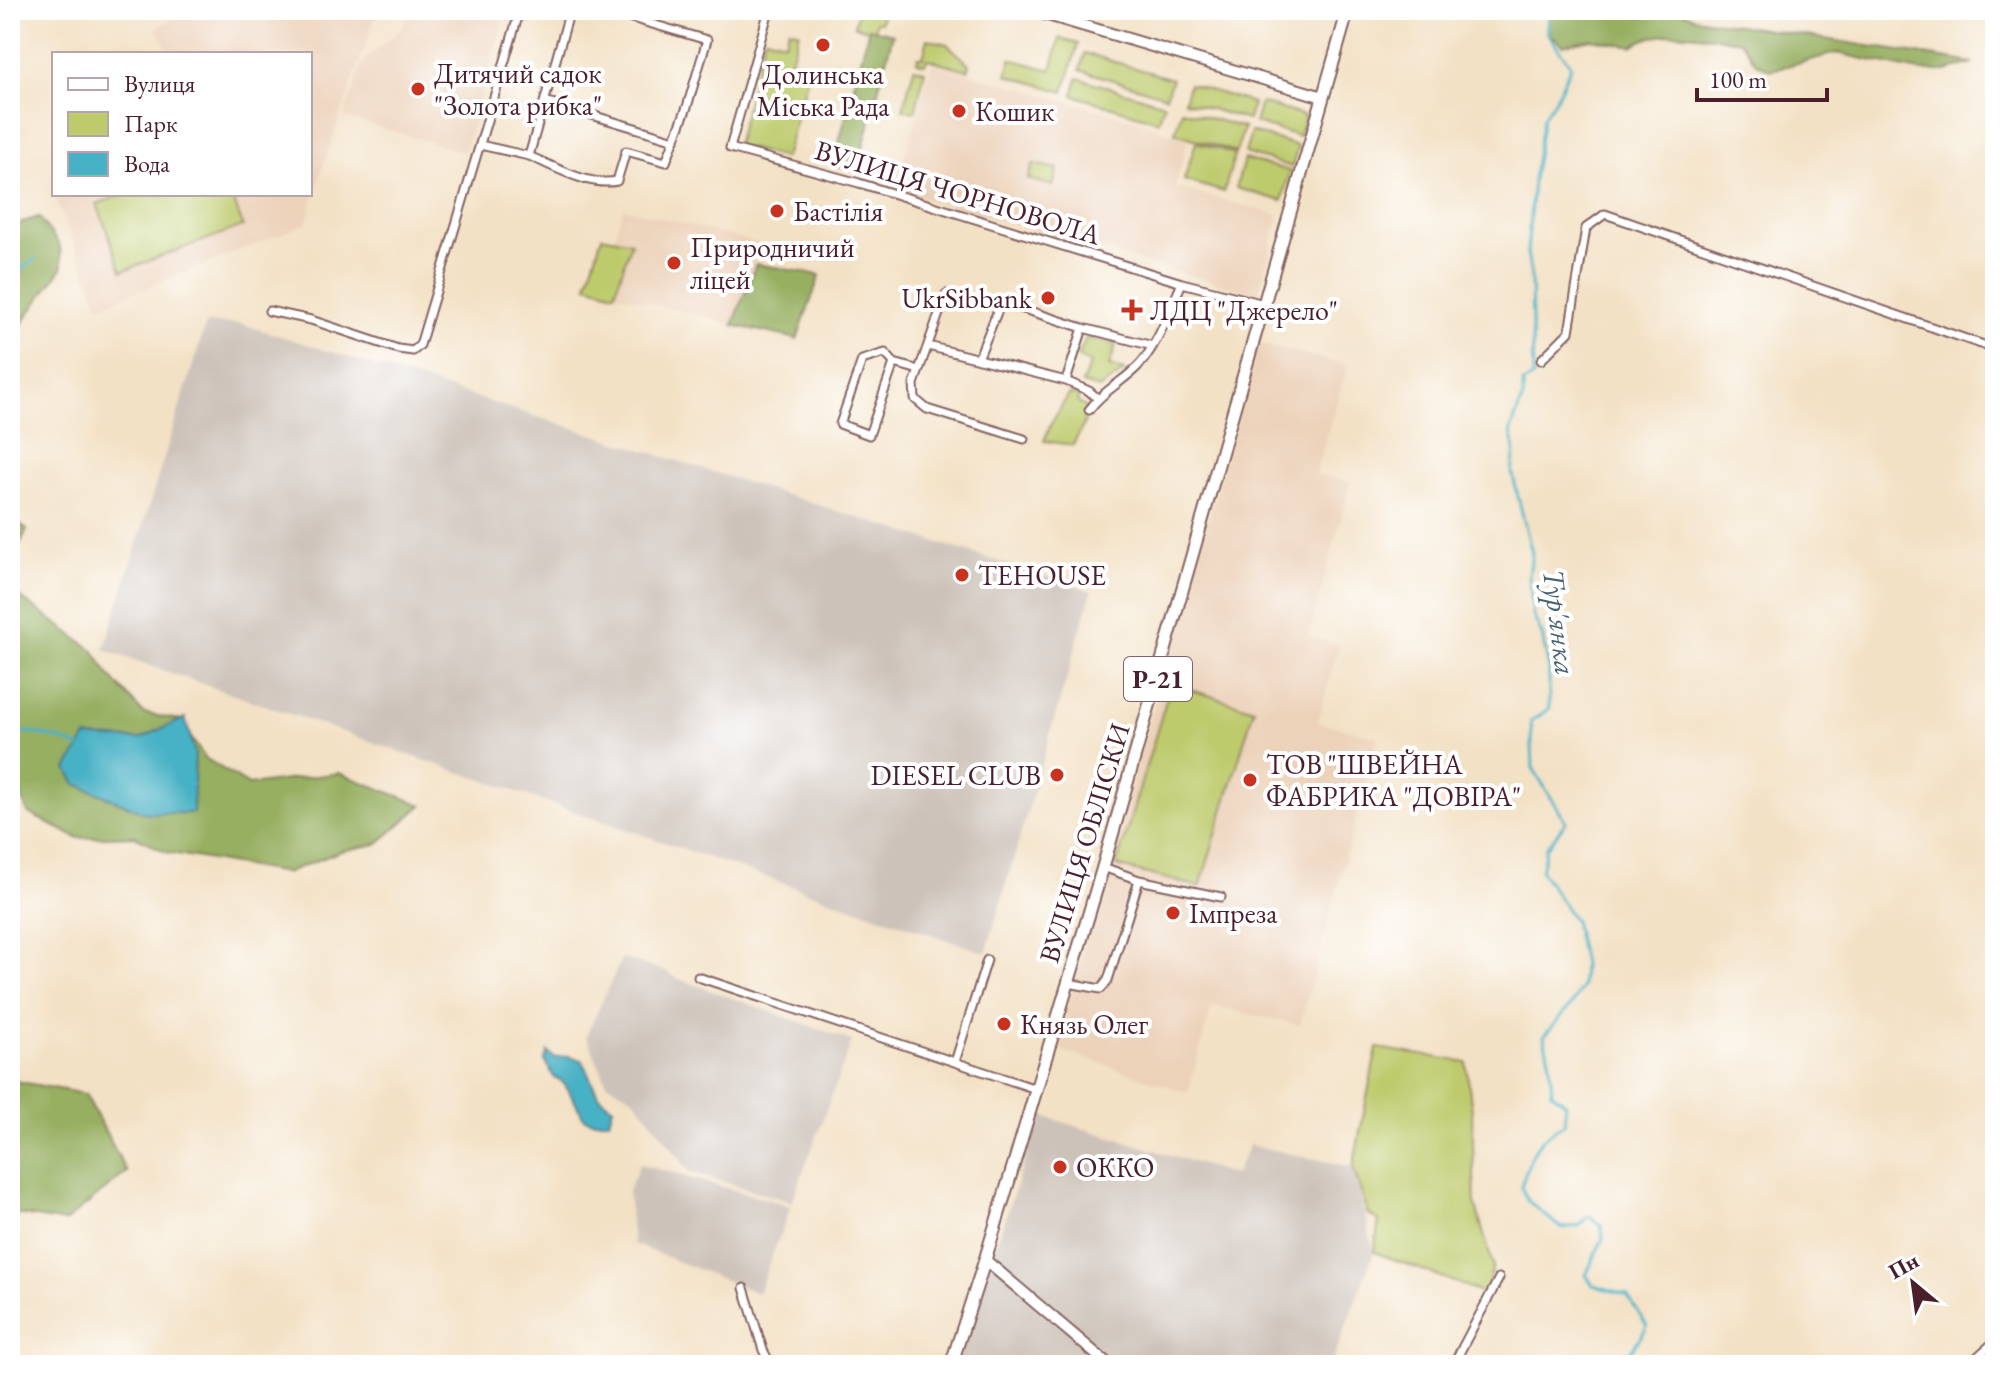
<svg xmlns="http://www.w3.org/2000/svg" width="2005" height="1375" font-family="'EB Garamond',serif">
  <style>
    .built { fill: #ecd2b9 }
    .industrial { fill: #cdc2b9 }
    .green { fill: #becb6d; stroke: #84754c; stroke-width: 2 }
    .forest { fill: #96af60; stroke: #706746; stroke-width: 2 }
    .water { fill: #47b1c5; stroke: #486878; stroke-width: 2 }
    .lines { fill: none; stroke-linecap: round; stroke-linejoin: round }
    .stream { stroke: #47b1c5; stroke-width: 3 }
    .street-casing { stroke: #856361; stroke-width: 11 }
    .secondary-casing { stroke: #856361; stroke-width: 14 }
    .primary-casing { stroke: #856361; stroke-width: 15 }
    .street { stroke: #fff; stroke-width: 7 }
    .secondary { stroke: #fff; stroke-width: 10 }
    .primary { stroke: #fff; stroke-width: 11 }
    .poi-dot { fill: #c8321e; stroke: #fff; stroke-width: 3 }
    .labels { text-anchor: middle; dominant-baseline: central; stroke-width: 8; stroke-linejoin: round; paint-order: stroke }
    .shield { fill: #fff; stroke: #80626b; stroke-width: 2 }
    .shield-label { font-size: 26px; font-weight: bold; fill: #4a1f2b }
    .poi-label { font-size: 28px; fill: #4a1f2b; stroke: #fff; text-anchor: start }
    .street-label { font-size: 28px; fill: #4a1f2b; stroke: #fff }
    .water-label { font-size: 30px; font-style: italic; fill: #496170; stroke: #fff }
  </style>
  <rect width="100%" height="100%" fill="#fff"/>
  <filter id="ink" filterUnits="userSpaceOnUse"><feTurbulence type="fractalNoise" baseFrequency=".0125" numOctaves="2"/><feDisplacementMap in="SourceGraphic" scale="16" xChannelSelector="R" yChannelSelector="G"/><feConvolveMatrix kernelMatrix="1 2 1 2 8 2 1 2 1" color-interpolation-filters="sRGB"/></filter>
  <filter id="wash" filterUnits="userSpaceOnUse"><feTurbulence type="fractalNoise" baseFrequency=".006" numOctaves="4" result="noise"/><feDisplacementMap in="SourceGraphic" scale="32" xChannelSelector="R" yChannelSelector="G"/><feGaussianBlur stdDeviation="1.8" result="paint"/><feColorMatrix in="noise" values="0 0 0 0 0 0 0 0 0 0 0 0 0 0 0 0 0 1.4 0 .05"/><feComposite in="paint" operator="in"/></filter>
  <g filter="url(#wash)">
    <rect width="100%" height="100%" fill="#f3e1c5"/>
    <path class="built" d="M190 10H378L327 154 306 224 100 306 53 193 310 194V54H170L156 28Z
      M409 10H507L464 152 344 117 363 61 405 25Z
      M932 63 1141 122 1188 140 1175 187 1279 215 1258 295 895 190Z
      M623 208 761 244 733 325 585 285 602 236 614 238Z
      M1259 344 1348 365 1315 474 1351 482 1308 637 1339 645 1318 722 1378 737 1300 1025 1212 1006 1188 1093 1055 1048Z"/>
    <path class="industrial" d="M206 323 242 324 1092 591 986 953 104 650Z
      M622 958 665 971 679 979 852 1041 792 1202 690 1172 634 1098 607 1083 586 1036Z
      M1040 1115 1235 1175 1249 1145 1353 1167 1374 1252 1331 1365H955Z
      M640 1164 791 1206 758 1293 633 1244 628 1191Z"/>
    <path class="green" d="M858 10H884L880 22H876L874 31 854 26Z
      M789 29 799 32 791 60 811 65 785 158 736 145 765 37 785 42Z
      M1060 38 1078 44 1064 92 1007 75 1011 59 1051 70Z
      M928 39 947 44 970 65 968 70 927 59 925 64 917 62 918 57H923Z
      M1085 53 1172 79 1166 96 1080 70Z
      M914 68 925 71 915 112 903 109Z
      M1078 78 1164 104 1159 121 1073 95Z
      M1189 84 1253 103 1248 120 1184 101Z
      M1261 103 1305 116 1299 136 1255 123Z
      M1182 110 1244 128 1236 152 1175 133Z
      M1251 132 1298 146 1292 167 1245 153Z
      M1196 142 1235 154 1224 192 1184 180Z
      M1244 159 1290 171 1282 201 1236 188Z
      M1033 164 1058 169 1053 186 1028 179Z
      M124 194H231L243 226 122 271 97 204Z
      M602 236 631 242 615 293 587 285Z
      M1086 338 1116 345 1109 366 1125 371 1099 389 1082 384 1090 363 1078 358Z
      M1069 394 1078 396V403L1086 407 1084 424 1073 445 1044 441 1051 424Z
      M1171 684 1254 709 1200 887 1116 866Z
      M1377 1048 1466 1062 1472 1111 1475 1203 1493 1266 1486 1294 1374 1252 1379 1221 1368 1214 1353 1167Z"/>
    <path class="forest" d="M1550 10H1680L1695 18 1973 63 1946 71H1919L1837 53 1771 70 1756 63 1740 41C1705 36 1662 25 1632 46L1592 39 1563 45 1547 32Z
      M869 28 893 34 857 171 833 165Z
      M39 217 60 246 62 268 23 322 10 334V231L23 222Z
      M756 264 820 275 797 339 733 325Z
      M10 516 27 530 19 546 10 554Z
      M10 590 93 650 109 675 143 713 179 720 205 758 249 785 339 773 422 805 377 844 341 851 285 873 166 852 135 836 77 838 28 813 12 777 10 778Z
      M10 1080 85 1094 127 1172 65 1222 10 1213Z"/>
    <path class="water" d="M185 718 195 754 193 813H145L76 784 67 769 86 737 140 739Z
      M548 1052 555 1058 569 1056 582 1060C592 1079 593 1096 613 1107L609 1121H591L584 1118 568 1089 560 1080 554 1077 545 1061Z"/>
    <g class="lines">
      <path class="stream" d="M1550 10 1547 32 1571 66 1555 100 1543 117 1533 180 1527 253 1531 277 1533 377 1523 383V397L1511 430 1515 451 1512 472 1532 553 1529 576 1533 615 1542 635 1549 668V709L1531 721 1533 768 1566 822 1546 848 1541 871 1574 920 1583 964 1582 987 1572 1004 1544 1036 1550 1064 1552 1093 1566 1103 1564 1124C1533 1141 1531 1155 1521 1187L1528 1201 1561 1228 1579 1226 1590 1216 1602 1227 1603 1238 1586 1275 1593 1285 1627 1295 1647 1326C1641 1340 1627 1351 1625 1365
        M10 278 35 259
        M10 731C36 732 57 736 80 748"/>
    </g>
  </g>
  <g filter="url(#ink)">
    <g class="lines">
      <defs>
        <path id="street" d="M769 10 730 148 859 183 1182 283 1264 304
          M545 101 675 140
          M480 145 529 156 570 10
          M529 156C556 167 588 187 617 181L626 151 666 162 687 107 707 40 604 10
          M946 294 914 384 915 399 927 409 1024 439
          M269 311 311 320 398 349 413 351 420 345 520 10
          M928 346 1066 381 1083 328
          M978 359 1000 305H1011L1083 328 1153 346
          M1541 360 1569 332 1586 228 1605 214 1995 349
          M894 363 885 353 862 360 840 424 869 435 894 363 919 370
          M1066 381 1089 391 1097 398
          M1089 410C1103 390 1125 381 1141 363 1160 340 1170 309 1182 283
          M1103 867 1139 880 1221 897
          M1995 953H1991L1995 1003
          M698 977 1036 1089
          M1068 983 1101 989 1108 980 1139 880
          M955 1062 987 960
          M744 1288 763 1350 771 1365
          M1453 1365 1499 1278
          M1968 1365 1995 1341"/>
        <path id="secondary" d="M1031 10 1323 97
          M985 1260 1109 1365"/>
        <path id="primary" d="M951 1365 985 1260 1103 867 1348 10"/>
      </defs>
      <use href="#street" class="street-casing"/>
      <use href="#secondary" class="secondary-casing"/>
      <use href="#primary" class="primary-casing"/>
      <use href="#street" class="street"/>
      <use href="#secondary" class="secondary"/>
      <use href="#primary" class="primary"/>
    </g>
  </g>
  <g class="poi-dot">
    <circle cx="823" cy="45" r="8"/>
    <circle cx="418" cy="89" r="8"/>
    <circle cx="959" cy="111" r="8"/>
    <circle cx="777" cy="211" r="8"/>
    <circle cx="674" cy="263" r="8"/>
    <circle cx="1048" cy="298" r="8"/>
    <path d="M1128 298h8v8h8v8h-8v8h-8v-8h-8v-8h8z"/>
    <circle cx="962" cy="575" r="8"/>
    <circle cx="1057" cy="775" r="8"/>
    <circle cx="1250" cy="780" r="8"/>
    <circle cx="1173" cy="913" r="8"/>
    <circle cx="1004" cy="1024" r="8"/>
    <circle cx="1060" cy="1167" r="8"/>
  </g>
  <g class="labels">
    <rect class="shield" x="1124" y="657" width="68" height="44" rx="6"/>
    <g class="shield-label">
      <text x="1158" y="679">Р-21</text>
    </g>
    <g class="poi-label">
      <text x="434" y="73">Дитячий садок<tspan x="434" dy="32">"Золота рибка"</tspan></text>
      <text x="823" y="74" text-anchor="middle">Долинська<tspan x="823" dy="32">Міська Рада</tspan></text>
      <text x="975" y="111">Кошик</text>
      <text x="793" y="211">Бастілія</text>
      <text x="690" y="247">Природничий<tspan x="690" dy="32">ліцей</tspan></text>
      <text x="1032" y="298" text-anchor="end">UkrSibbank</text>
      <text x="1150" y="310">ЛДЦ "Джерело"</text>
      <text x="978" y="575">TEHOUSE</text>
      <text x="1266" y="764">ТОВ "ШВЕЙНА<tspan x="1266" dy="32">ФАБРИКА "ДОВІРА"</tspan></text>
      <text x="1041" y="775" text-anchor="end">DIESEL CLUB</text>
      <text x="1189" y="913">Імпреза</text>
      <text x="1020" y="1024">Князь Олег</text>
      <text x="1076" y="1167">ОККО</text>
    </g>
    <g class="street-label">
      <text transform="translate(958 192) rotate(17)">ВУЛИЦЯ ЧОРНОВОЛА</text>
      <text transform="translate(1084 843) rotate(-73)">ВУЛИЦЯ ОБЛІСКИ</text>
    </g>
    <g class="water-label">
      <text transform="translate(1560 622) rotate(83)">Тур'янка</text>
    </g>
  </g>
  <rect width="2005" height="1375" fill="none" stroke="#fff" stroke-width="40"/>
  <rect x="52" y="52" width="260" height="144" fill="#ffffff" stroke="#b7a5aa" stroke-width="2"/>
  <rect x="68" y="78" width="40" height="12" fill="#ffffff" stroke="#b7a5aa" stroke-width="2"/>
  <text x="124" y="92" font-size="24" fill="#4a1f2b">Вулиця</text>
  <rect x="68" y="112" width="40" height="24" fill="#becb6d" stroke="#b7a5aa" stroke-width="2"/>
  <text x="124" y="132" font-size="24" fill="#4a1f2b">Парк</text>
  <rect x="68" y="152" width="40" height="24" fill="#47b1c5" stroke="#b7a5aa" stroke-width="2"/>
  <text x="124" y="172" font-size="24" fill="#4a1f2b">Вода</text>
  <g transform="translate(1913 1283) rotate(331)" stroke="#ffffff" stroke-width="6" paint-order="stroke">
  <path d="M0-6L14 30L0 20L-14 30Z" fill="#4a1f2b"/>
  <text y="-12" font-size="22" font-weight="bold" text-anchor="middle" fill="#4a1f2b">Пн</text>
  </g>
  <path d="M1697 88v12h130v-12" fill="none" stroke="#4a1f2b" stroke-width="4"/>
  <text x="1709" y="88" font-size="24" fill="#4a1f2b" stroke="#ffffff" stroke-width="6" paint-order="stroke">100 m</text>
</svg>
